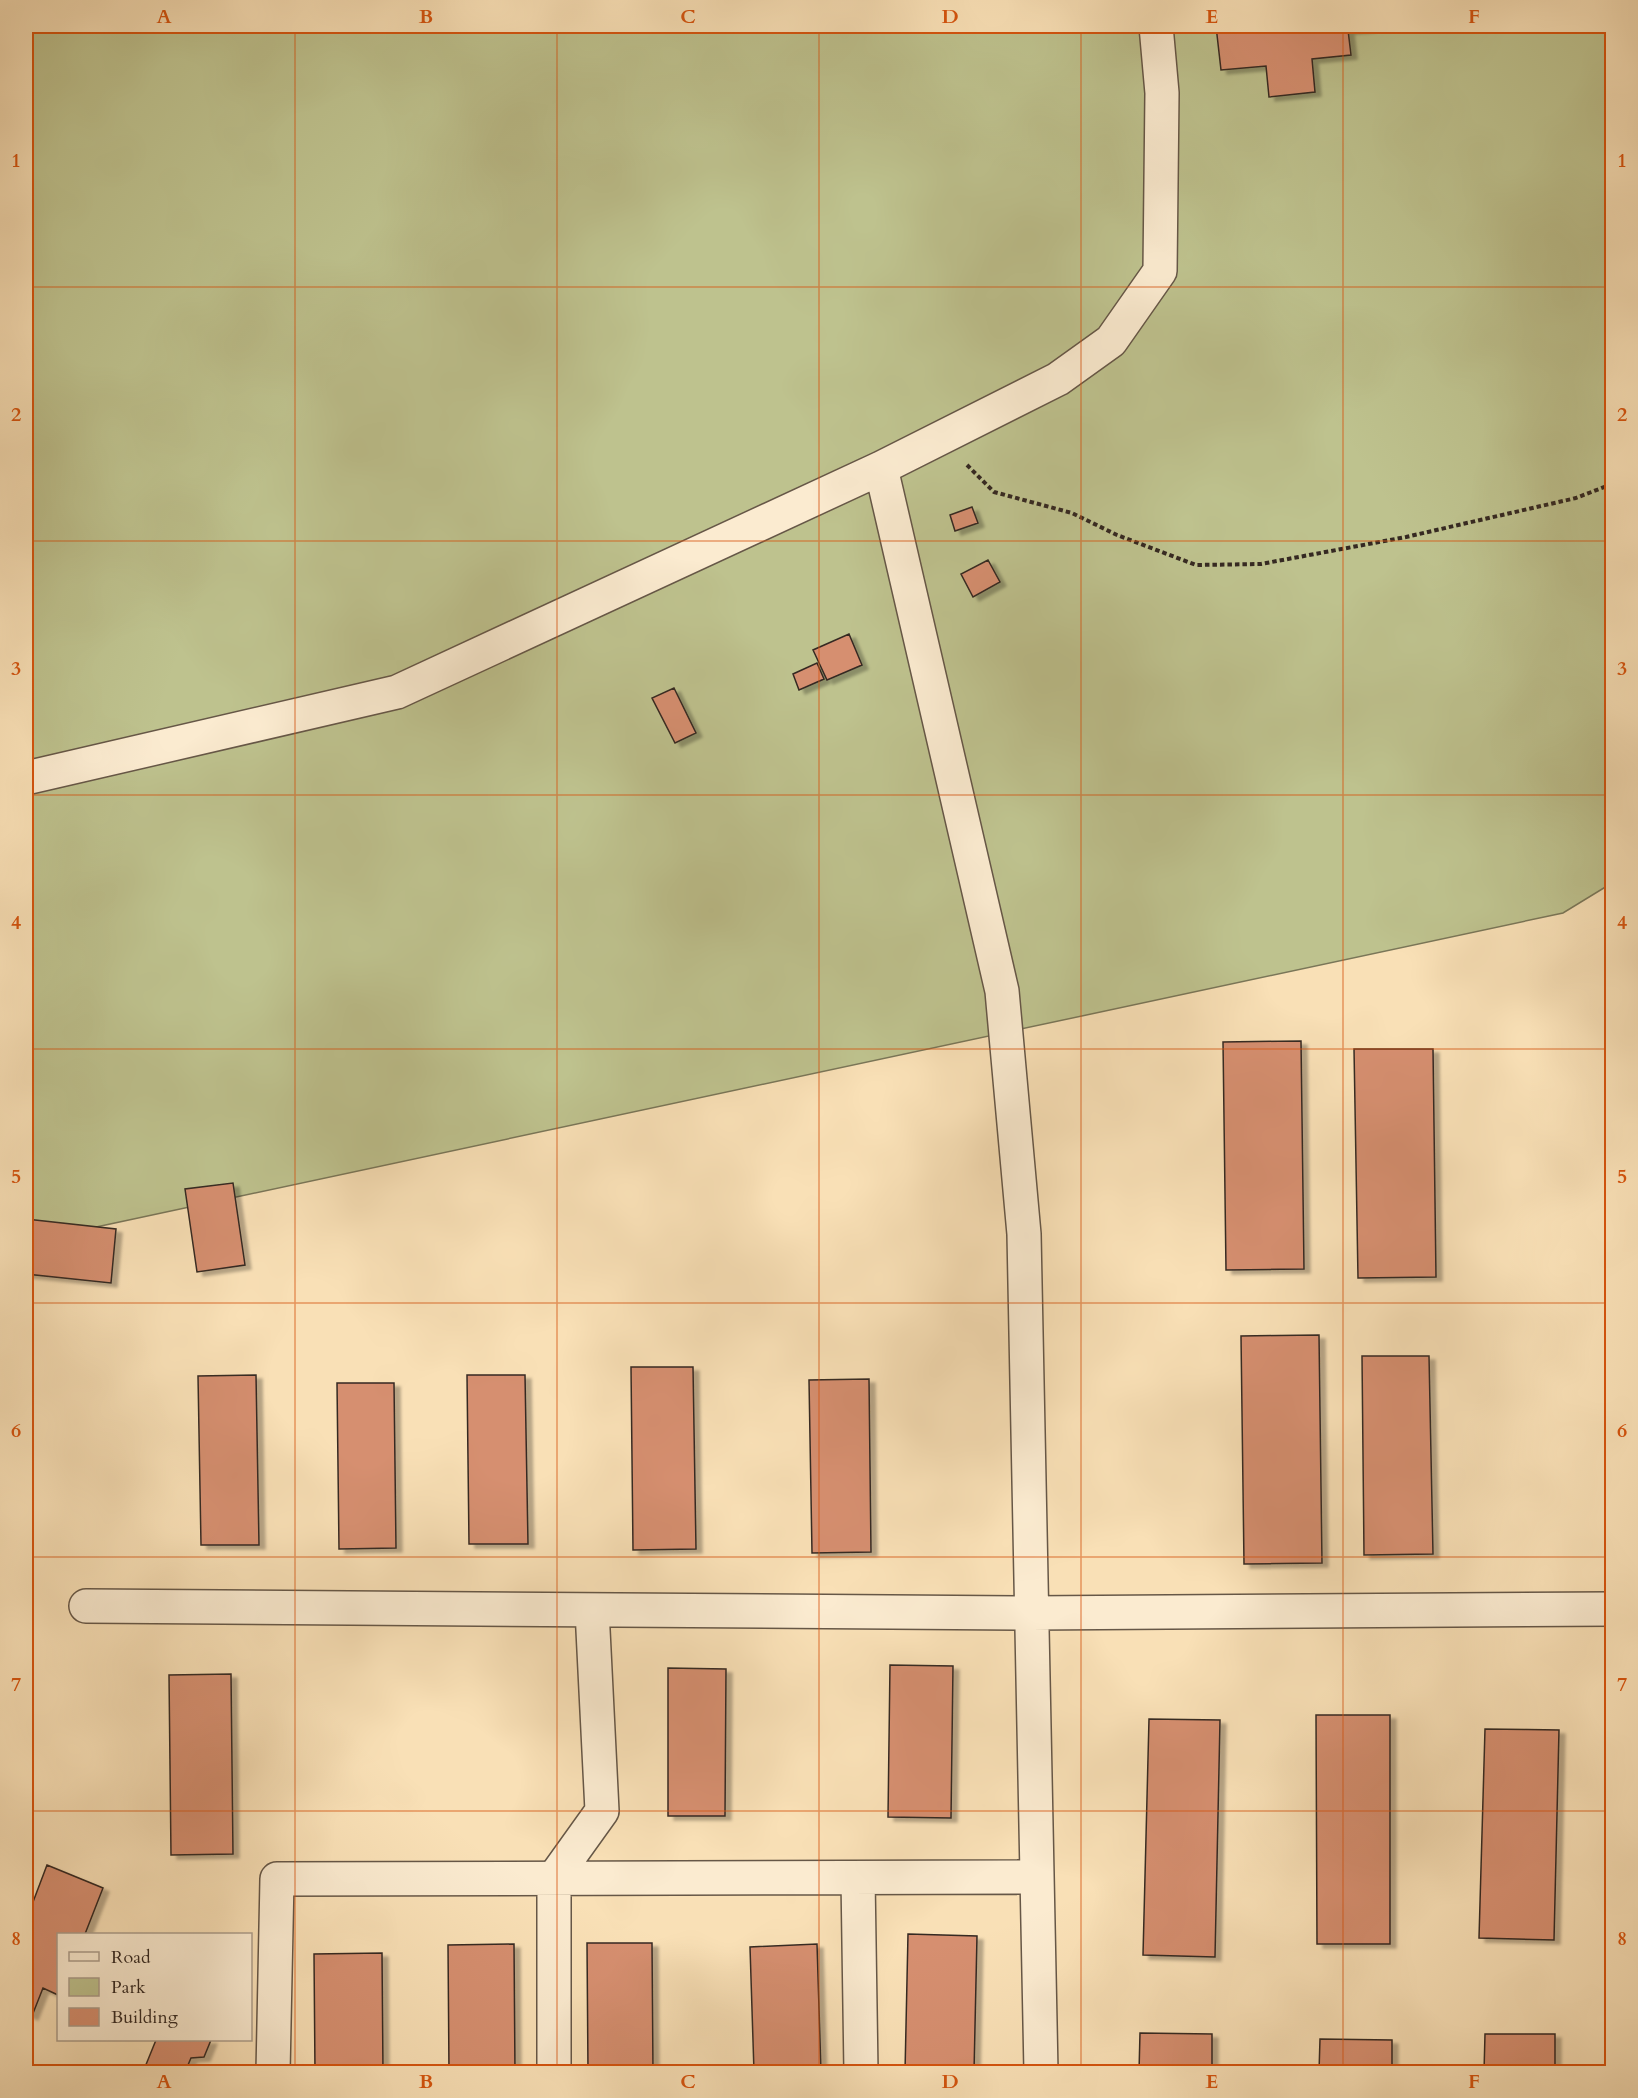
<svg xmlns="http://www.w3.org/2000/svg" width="1638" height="2098" font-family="Cardo,serif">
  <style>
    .green { fill: #bec28e; stroke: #7a7658; stroke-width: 1.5 }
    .building { fill: #d68f70; stroke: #352922; stroke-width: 1.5; filter: url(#shadow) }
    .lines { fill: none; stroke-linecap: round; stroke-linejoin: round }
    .street-casing { stroke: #665747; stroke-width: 36 }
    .path { stroke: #352922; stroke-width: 4; stroke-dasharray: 4.5 3; stroke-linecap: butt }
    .street { stroke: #fbebd0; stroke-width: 33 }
    .grid { fill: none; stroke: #d6540e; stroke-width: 1.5; stroke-opacity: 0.55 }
    .neatline { fill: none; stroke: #d6540e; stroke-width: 2 }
    .grid-label { font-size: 20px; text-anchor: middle; font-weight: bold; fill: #d6540e }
  </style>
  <defs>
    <filter id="shadow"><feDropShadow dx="6" dy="4" stdDeviation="1.5" flood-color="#0004"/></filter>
  </defs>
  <rect width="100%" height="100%" fill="#f9e0b6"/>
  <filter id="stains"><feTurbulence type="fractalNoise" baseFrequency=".00333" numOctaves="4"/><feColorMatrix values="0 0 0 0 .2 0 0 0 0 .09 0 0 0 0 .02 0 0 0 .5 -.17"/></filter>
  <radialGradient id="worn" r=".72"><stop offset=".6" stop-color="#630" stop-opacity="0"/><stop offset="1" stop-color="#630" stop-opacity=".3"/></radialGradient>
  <path class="green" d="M26 26H1612V883L1563 913 26 1242Z"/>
  <path class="building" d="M1216 26H1369V28L1348 30 1351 55 1312 59 1315 92 1269 97 1266 66 1221 70Z
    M972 507 978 523 955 531 950 515Z
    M988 560 1000 582 973 597 961 574Z
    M849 634 862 665 827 680 813 650Z
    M817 663 824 679 799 690 793 674Z
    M674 688 696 733 675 743 652 698Z
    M1301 1041 1304 1269 1226 1270 1223 1042Z
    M1354 1049H1433L1436 1277 1358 1278Z
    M233 1183 245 1265 197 1272 185 1189Z
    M26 1219 116 1229 111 1283 26 1274Z
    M1319 1335 1322 1563 1244 1564 1241 1336Z
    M1362 1356H1429L1433 1554 1364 1555Z
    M631 1367H693L696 1549 633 1550Z
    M256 1375 259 1545H201L198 1376Z
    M467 1375H525L528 1544H469Z
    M869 1379 871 1552 812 1553 809 1380Z
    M337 1383H394L396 1548 339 1549Z
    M890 1665 953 1666 951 1818 888 1817Z
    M668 1668 726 1669 725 1816H668Z
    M231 1674 233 1854 171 1855 169 1675Z
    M1316 1715H1390V1944H1317Z
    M1149 1719 1220 1720 1215 1957 1143 1955Z
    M1485 1729 1559 1730 1554 1940 1479 1938Z
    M47 1865 103 1888 85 1934H58V1995L43 1988 32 2016 26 2013V1899L33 1902Z
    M908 1934 977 1936 974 2072H905Z
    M587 1943H652L653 2072H588Z
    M514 1944 515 2072H449L448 1945Z
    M817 1944 821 2072H754L750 1947Z
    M382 1953 383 2072H315L314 1954Z
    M1140 2033 1212 2034V2072H1139Z
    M1485 2034H1555V2072H1484Z
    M1320 2039 1392 2040V2072H1319Z
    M156 2040H211L204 2057 191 2058 185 2072H143Z"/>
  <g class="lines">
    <defs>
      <path id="street" d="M881 468 1002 991 1024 1234 1041 2072
        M26 778 397 692 881 468 1058 379 1111 341 1160 271 1162 93 1156 26
        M86 1606 1031 1613 1612 1609
        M858 1878 861 2072
        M273 2072 277 1879 1037 1877
        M554 2072V1878L602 1811 592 1610"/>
    </defs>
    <use href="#street" class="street-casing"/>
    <path class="path" d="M967 465 994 492 1072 513 1117 535 1196 565 1261 564 1406 537 1576 498 1612 484"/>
    <use href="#street" class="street"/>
  </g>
  <path class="grid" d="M295 26V2072M557 26V2072M819 26V2072M1081 26V2072M1343 26V2072M26 287H1612M26 541H1612M26 795H1612M26 1049H1612M26 1303H1612M26 1557H1612M26 1811H1612"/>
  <rect width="1638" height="2098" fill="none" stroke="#f9e0b6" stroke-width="66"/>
  <rect x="57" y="1933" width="195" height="108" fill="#fbebd0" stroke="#ac9d8a" stroke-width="1.5"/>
  <rect x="69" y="1952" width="30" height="9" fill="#fbebd0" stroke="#ac9d8a" stroke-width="1.5"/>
  <text x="111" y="1963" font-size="18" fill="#352922">Road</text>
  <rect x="69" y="1978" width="30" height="18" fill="#bec28e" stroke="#ac9d8a" stroke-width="1.5"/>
  <text x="111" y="1993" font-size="18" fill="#352922">Park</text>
  <rect x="69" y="2008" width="30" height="18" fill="#d68f70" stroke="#ac9d8a" stroke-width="1.5"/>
  <text x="111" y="2023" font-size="18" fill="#352922">Building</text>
  <rect x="33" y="33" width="1572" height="2032" class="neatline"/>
  <g class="grid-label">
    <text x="164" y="23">A</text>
    <text x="426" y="23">B</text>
    <text x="688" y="23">C</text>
    <text x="950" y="23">D</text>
    <text x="1212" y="23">E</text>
    <text x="1474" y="23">F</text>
    <text x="16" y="167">1</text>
    <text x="1622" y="167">1</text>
    <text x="16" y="421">2</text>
    <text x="1622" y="421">2</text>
    <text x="16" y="675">3</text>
    <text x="1622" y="675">3</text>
    <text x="16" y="929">4</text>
    <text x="1622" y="929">4</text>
    <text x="16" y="1183">5</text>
    <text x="1622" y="1183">5</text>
    <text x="16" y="1437">6</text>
    <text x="1622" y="1437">6</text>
    <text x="16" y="1691">7</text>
    <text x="1622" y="1691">7</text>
    <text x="16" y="1945">8</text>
    <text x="1622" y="1945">8</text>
    <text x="164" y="2088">A</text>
    <text x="426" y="2088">B</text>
    <text x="688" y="2088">C</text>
    <text x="950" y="2088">D</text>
    <text x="1212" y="2088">E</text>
    <text x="1474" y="2088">F</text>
  </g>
  <rect width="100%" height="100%" filter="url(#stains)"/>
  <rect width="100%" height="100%" fill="url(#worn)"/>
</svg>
